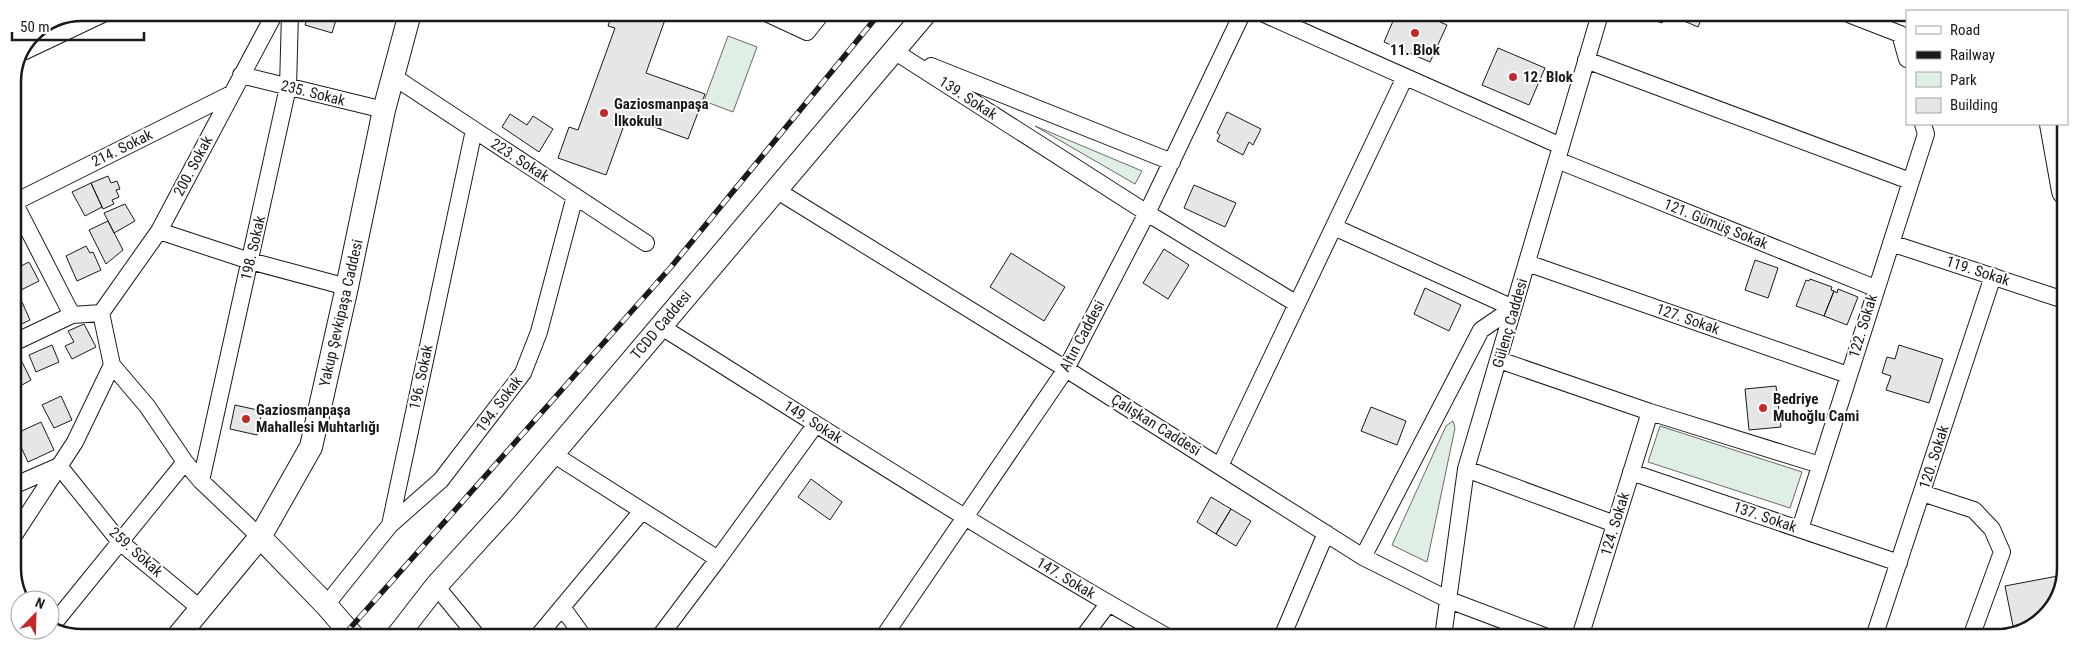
<svg xmlns="http://www.w3.org/2000/svg" width="2078" height="650" font-family="'Roboto Condensed',sans-serif">
  <style>
    .green { fill: #e0efe3; stroke: #6a6a6a }
    .building { fill: #e6e6e6; stroke: #1a1a1a }
    .lines { fill: none; stroke-linecap: round; stroke-linejoin: round }
    .minor-casing { stroke: #1a1a1a; stroke-width: 18 }
    .secondary-casing { stroke: #1a1a1a; stroke-width: 24 }
    .trunk-casing { stroke: #1a1a1a; stroke-width: 28 }
    .minor { stroke: #fff; stroke-width: 16 }
    .secondary { stroke: #fff; stroke-width: 22 }
    .trunk { stroke: #fff; stroke-width: 26 }
    .rail-casing { stroke: #1a1a1a; stroke-width: 5.5 }
    .rail { stroke: #fff; stroke-width: 4; stroke-dasharray: 11; stroke-linecap: butt }
    .poi-dot { fill: #c62828; stroke: #fff; stroke-width: 2 }
    .labels { text-anchor: middle; dominant-baseline: central; stroke-width: 4; stroke-linejoin: round; paint-order: stroke }
    .poi-label { font-size: 15px; font-weight: bold; fill: #1a1a1a; stroke: #fff; text-anchor: start }
    .street-label { font-size: 15px; fill: #1a1a1a; stroke: #fff }
    .rim { fill: none; stroke: #1a1a1a; stroke-width: 2.5 }
  </style>
  <rect width="100%" height="100%" fill="#fff"/>
  <path class="green" d="M728 36 757 47 733 112 704 101Z
    M1035 126 1142 171 1135 184Z
    M1453 421 1455 428 1427 562 1392 545 1446 426Z
    M1660 426 1802 472 1790 508 1648 462Z"/>
  <path class="building" d="M309 13H338L332 33 305 25Z
    M612 13 667 14 646 73 705 94 688 139 627 117 606 175 558 158 569 127 578 130 615 28 608 26Z
    M1318 14H1337L1334 22Z
    M1396 14H1422L1447 25 1430 62 1384 42Z
    M1641 14 1665 15 1662 23 1641 16Z
    M1678 15H1703L1698 27 1677 18Z
    M1498 48 1545 68 1529 105 1482 85Z
    M1227 112 1261 129 1253 145 1249 142 1243 155 1217 141 1220 135 1217 133Z
    M510 114 527 125 533 116 553 129 539 152 502 127Z
    M108 176 111 183 117 181 120 189 116 190 119 197 112 200 114 204 103 209 91 183Z
    M91 183 102 207 85 216 72 192Z
    M1194 185 1236 203 1225 227 1184 208Z
    M125 204 135 221 114 233 104 213Z
    M108 221 123 250 106 264 89 230Z
    M13 238 21 255 13 259Z
    M86 246 90 253 93 252 101 270 77 281 66 256Z
    M1164 249 1189 265 1168 299 1143 283Z
    M1011 253 1065 287 1044 321 990 287Z
    M1755 260 1778 268 1768 298 1745 290Z
    M29 262 39 281 13 294V270Z
    M1810 279 1832 287 1831 290 1834 291 1824 316 1796 306 1806 280 1809 281Z
    M1425 288 1461 305 1449 331 1414 314Z
    M1838 289 1858 297 1847 325 1824 316 1834 291 1837 293Z
    M22 302 30 320 13 328V306Z
    M84 324 96 347 72 359 65 346 74 342 68 331Z
    M52 345 59 362 36 372 29 355Z
    M1899 345 1943 359 1929 403 1886 390 1891 376 1882 373 1887 357 1895 359Z
    M20 358 31 380 13 390V362Z
    M1776 386 1781 427 1749 430 1745 389Z
    M61 396 72 420 54 428 42 405Z
    M235 405 262 411 257 435 230 429Z
    M1371 407 1406 421 1397 445 1361 431Z
    M41 422 54 450 28 462 15 434Z
    M811 479 842 502 830 520 798 497Z
    M1211 497 1231 509 1216 534 1197 522Z
    M1231 509 1251 521 1236 546 1216 534Z
    M2063 575V586L2039 623 2036 624V621L2013 626 2005 586Z"/>
  <g class="lines">
    <defs>
      <path id="minor" d="M766 13 807 32 822 13
        M1264 14 1561 146
        M1851 15 1900 34 1907 59
        M25 51 105 13
        M894 51 1147 213 1297 304
        M1586 60 1910 181
        M931 66 1172 162
        M241 75 384 110
        M394 77 646 243
        M1557 160 1875 288
        M776 190 1066 369 1363 557 1449 600 1547 637
        M14 202 72 315
        M13 203 231 94
        M1334 227 1513 308
        M159 231 250 261 347 287
        M1891 243 2064 300
        M1527 263 1848 375
        M101 313 159 231 275 13
        M101 313 112 365 147 406 185 462 201 481 260 537
        M660 326C828 431 994 539 1166 636
        M13 343 72 315 101 313
        M1499 360 1650 412 1820 465
        M553 454 718 559 816 424
        M1220 466 1405 77
        M1466 469 1615 524
        M1631 472 1899 563
        M201 481 288 87 290 13
        M13 486 59 466 120 542 201 609
        M1922 493 1974 510 1992 529 2002 552 1971 637
        M390 525 441 480 523 373 539 332 575 196
        M1800 529 1926 134 1923 124
        M13 537 75 442 112 365
        M1363 557 1481 330 1513 308
        M436 586 477 636
        M326 605 390 525 474 130
        M562 607 583 636
        M51 627 185 462
        M538 636 642 511
        M660 636 718 559
        M884 636 1066 369 1147 213 1242 14
        M1084 636 1108 604
        M1282 637 1326 533
        M1443 637 1466 469 1600 14
        M1580 637 1650 412
        M1874 637 1993 276"/>
      <path id="secondary" d="M260 537 326 605 352 635
        M179 635 260 537 311 447 347 287 384 110 410 13
        M398 635 436 586 507 508 925 14"/>
      <path id="trunk" d="M2053 124 2065 191"/>
    </defs>
    <use href="#minor" class="minor-casing"/>
    <use href="#secondary" class="secondary-casing"/>
    <use href="#trunk" class="trunk-casing"/>
    <use href="#minor" class="minor"/>
    <use href="#secondary" class="secondary"/>
    <use href="#trunk" class="trunk"/>
    <defs>
      <path id="rail" d="M344 635 671 267 879 14"/>
    </defs>
    <use href="#rail" class="rail-casing"/>
    <use href="#rail" class="rail"/>
  </g>
  <g class="poi-dot">
    <circle cx="1415" cy="33" r="5"/>
    <circle cx="1513" cy="77" r="5"/>
    <circle cx="604" cy="113" r="5"/>
    <circle cx="1763" cy="408" r="5"/>
    <circle cx="246" cy="419" r="5"/>
  </g>
  <g class="labels">
    <g class="poi-label">
      <text x="1415" y="50" text-anchor="middle">11. Blok</text>
      <text x="1523" y="77">12. Blok</text>
      <text x="614" y="104">Gaziosmanpaşa<tspan x="614" dy="17">İlkokulu</tspan></text>
      <text x="1773" y="399">Bedriye<tspan x="1773" dy="17">Muhoğlu Cami</tspan></text>
      <text x="256" y="410">Gaziosmanpaşa<tspan x="256" dy="17">Mahallesi Muhtarlığı</tspan></text>
    </g>
    <g class="street-label">
      <text transform="translate(313 93) rotate(14)">235. Sokak</text>
      <text transform="translate(968 98) rotate(33)">139. Sokak</text>
      <text transform="translate(122 148) rotate(-26)">214. Sokak</text>
      <text transform="translate(520 160) rotate(33)">223. Sokak</text>
      <text transform="translate(193 166) rotate(-62)">200. Sokak</text>
      <text transform="translate(1716 224) rotate(22)">121. Gümüş Sokak</text>
      <text transform="translate(253 248) rotate(-77)">198. Sokak</text>
      <text transform="translate(1978 271) rotate(18)">119. Sokak</text>
      <text transform="translate(341 313) rotate(-77)">Yakup Şevkipaşa Caddesi</text>
      <text transform="translate(1688 319) rotate(19)">127. Sokak</text>
      <text transform="translate(1510 323) rotate(-74)">Gülenç Caddesi</text>
      <text transform="translate(661 325) rotate(-50)">TCDD Caddesi</text>
      <text transform="translate(1863 326) rotate(-73)">122. Sokak</text>
      <text transform="translate(1082 336) rotate(-62)">Altın Caddesi</text>
      <text transform="translate(421 377) rotate(-78)">196. Sokak</text>
      <text transform="translate(499 404) rotate(-53)">194. Sokak</text>
      <text transform="translate(813 422) rotate(32)">149. Sokak</text>
      <text transform="translate(1156 425) rotate(32)">Çalışkan Caddesi</text>
      <text transform="translate(1934 457) rotate(-72)">120. Sokak</text>
      <text transform="translate(1765 517) rotate(19)">137. Sokak</text>
      <text transform="translate(1615 524) rotate(-73)">124. Sokak</text>
      <text transform="translate(136 552) rotate(42)">259. Sokak</text>
      <text transform="translate(1066 578) rotate(31)">147. Sokak</text>
    </g>
  </g>
  <path d="M0 0H2078V650H0ZM82 21H1996A61 61 0 0 1 2057 82V568A61 61 0 0 1 1996 629H82A61 61 0 0 1 21 568V82A61 61 0 0 1 82 21Z" fill="#fff" fill-rule="evenodd"/>
  <path class="rim" d="M82 21H1996A61 61 0 0 1 2057 82V568A61 61 0 0 1 1996 629H82A61 61 0 0 1 21 568V82A61 61 0 0 1 82 21Z"/>
  <rect x="1906" y="10" width="162" height="115" fill="#ffffff" stroke="#a3a3a3"/>
  <rect x="1916" y="26" width="25" height="8" fill="#ffffff" stroke="#a3a3a3"/>
  <text x="1950" y="35" font-size="15" fill="#1a1a1a">Road</text>
  <rect x="1916" y="51" width="25" height="8" fill="#1a1a1a" stroke="#a3a3a3"/>
  <text x="1950" y="60" font-size="15" fill="#1a1a1a">Railway</text>
  <rect x="1916" y="72" width="25" height="15" fill="#e0efe3" stroke="#a3a3a3"/>
  <text x="1950" y="85" font-size="15" fill="#1a1a1a">Park</text>
  <rect x="1916" y="98" width="25" height="15" fill="#e6e6e6" stroke="#a3a3a3"/>
  <text x="1950" y="110" font-size="15" fill="#1a1a1a">Building</text>
  <g transform="translate(35 615) rotate(23)"><circle r="24" fill="#ffffff" stroke="#a3a3a3"/>
  <path d="M0-4L9 19L0 12L-9 19Z" fill="#c62828"/>
  <text y="-8" font-size="14" font-weight="bold" text-anchor="middle" fill="#1a1a1a">N</text>
  </g>
  <path d="M12 32v8h132v-8" fill="none" stroke="#1a1a1a" stroke-width="2.5"/>
  <text x="20" y="32" font-size="15" fill="#1a1a1a" stroke="#ffffff" stroke-width="4" paint-order="stroke">50 m</text>
</svg>
